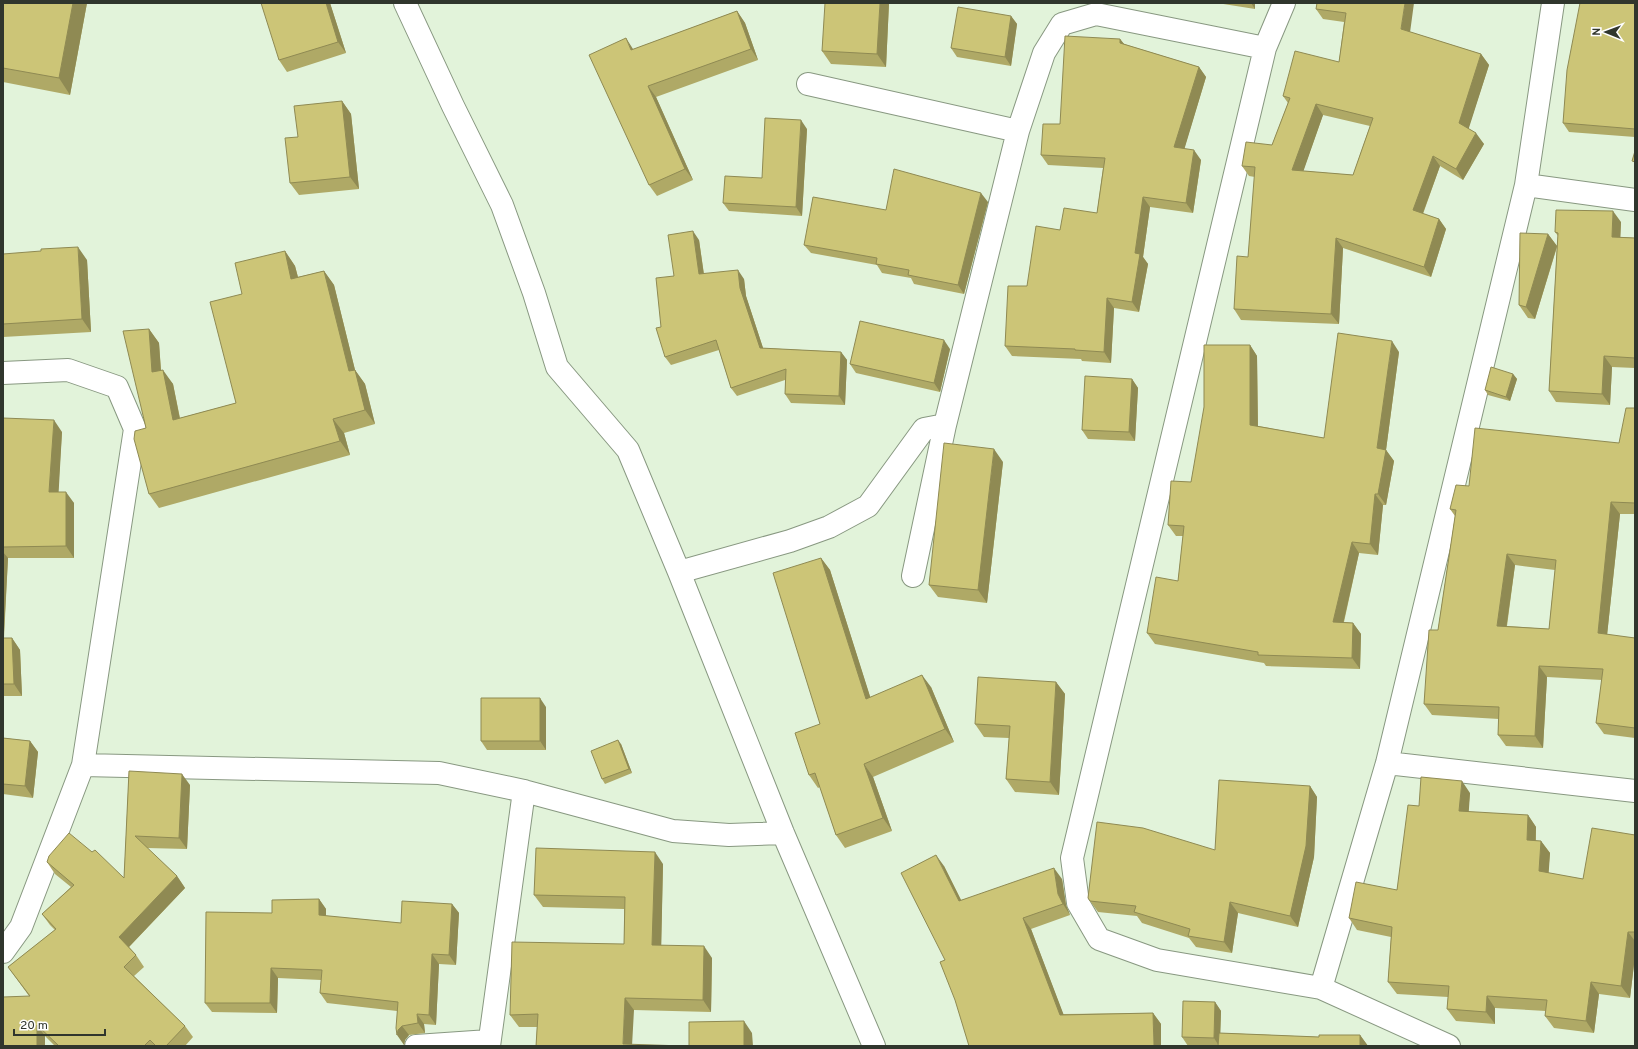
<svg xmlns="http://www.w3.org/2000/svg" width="1638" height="1049" font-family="Overpass,sans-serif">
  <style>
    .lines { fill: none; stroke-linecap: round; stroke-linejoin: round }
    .street-casing { stroke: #889881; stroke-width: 24 }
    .street { stroke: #fff; stroke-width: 22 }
    .wall { fill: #afa966; fill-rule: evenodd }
    .shaded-wall { fill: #8f8a53 }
    .building { fill: #ccc577; stroke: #8f8a53; fill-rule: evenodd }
  </style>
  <rect width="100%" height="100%" fill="#e2f3da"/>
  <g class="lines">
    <defs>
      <path id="street" d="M405 3 453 106 502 205 534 293 557 367 628 450 679 572 783 833 874 1046
        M1284 3 1265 48 1072 858 1078 903 1099 939 1157 960 1321 988 1449 1046
        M808 84 1018 131
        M1526 185 1635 200
        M3 373 68 370 117 387 135 429 83 765 21 927 3 952
        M679 572 790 541 829 527 868 506 924 429 945 425
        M913 576 945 425 1018 131 1044 53 1062 24 1096 14 1265 48
        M1387 763 1635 791
        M83 765 439 773 524 791 673 831 729 835 783 833
        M1321 988 1387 763 1526 185 1553 3
        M416 1046 489 1041
        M489 1046 524 791"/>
    </defs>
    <use href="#street" class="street-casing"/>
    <use href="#street" class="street"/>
  </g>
  <path class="wall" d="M3 3H87L70 95 3 82Z
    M330 3 346 53 287 72 279 60Z
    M889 3 886 67 831 64 822 51Z
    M1217 3H1255V9Z
    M1317 3 1481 54 1489 65 1468 129 1484 144 1463 180 1440 166 1423 214 1439 219 1446 229 1431 277 1343 248 1339 324 1241 320 1234 309 1248 257 1255 177 1249 176 1242 166 1272 145 1288 103 1283 96 1339 62 1344 22 1323 19 1316 9ZM1323 115 1370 126 1353 175 1303 171Z
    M1635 3V137L1569 132 1563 123Z
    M737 11 745 23 758 60 656 97 693 180 657 196 649 185 634 49Z
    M1011 16 1017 24 1011 66 957 57 951 48Z
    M1120 39 1124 44 1199 67 1206 77 1184 149 1201 160 1193 213 1150 207 1143 257 1148 264 1139 312 1114 308 1111 363 1082 361 1081 359 1012 356 1005 346 1027 286 1060 230 1097 213 1103 168 1048 165 1041 155 1060 124Z
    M342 101 351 114 359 189 299 195 290 183 298 137Z
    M807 129 802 216 729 211 723 203 762 178Z
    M988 202 964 294 914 284 911 278 882 273 877 265 811 253 804 245 886 210Z
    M1621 222 1620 237 1635 238V368L1612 367 1610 405 1556 402 1549 391 1557 247 1535 319 1528 318 1519 305 1548 234 1557 246 1558 236 1555 232Z
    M699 240 704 274 744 279 746 296 763 348 841 352 847 360 845 405 791 403 785 394V380L737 396 731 388 719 350 671 365 665 357 674 276Z
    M285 251 295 266 298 277 324 271 334 285 355 370 365 384 375 424 344 433 350 455 159 508 149 494 146 428 149 329 159 343 161 370 173 384 180 418 236 403 242 294Z
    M3 254 87 260 91 332 3 337Z
    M1250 345 1257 356 1258 426 1324 438 1399 352 1386 450 1394 461 1386 505H1383L1378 555 1359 553 1344 622 1353 623 1361 634 1360 669 1266 666 1264 663 1155 644 1147 633 1178 581 1183 536H1176L1168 525 1191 482Z
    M950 349 940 392 856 373 850 364Z
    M1513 374 1517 379 1510 401 1488 395 1485 390Z
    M1132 379 1138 388 1135 441 1088 439 1082 430Z
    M1635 408V514H1620L1607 635 1635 638V738L1604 734 1596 723 1602 680 1547 677 1543 748 1506 746 1498 735 1499 719 1432 715 1424 704 1438 630 1455 516 1450 509 1469 486 1619 443ZM1515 565 1555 570 1549 629 1507 626Z
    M3 418 62 432 58 492 74 503V558H8L4 638H12L20 650 22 696H3Z
    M1003 462 987 603 938 597 929 585Z
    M821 558 830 570 870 697 931 687 954 742 873 777 892 831 845 848 836 835 820 787 818 788 809 775 820 724Z
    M1056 682 1065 694 1059 795 1015 792 1006 779 1009 738 984 737 975 724Z
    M546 707V750H487L481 741Z
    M3 738 30 741 38 752 33 798 3 794Z
    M621 744 632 773 605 784 602 779Z
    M129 771 190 785 187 849 147 848 177 876 185 888 129 947 136 955 144 967 134 976 185 1026 193 1037 185 1046H55L45 1036V1046H3L29 996 8 967 55 930 50 925 42 914 71 887 55 874 47 862 92 852 124 878Z
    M1310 786 1317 797 1314 857 1298 927 1238 913 1232 953 1196 947 1189 938 1142 923 1137 916 1098 912 1090 901 1215 850Z
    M1470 793 1468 812 1528 815 1536 827V841H1541L1550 853 1548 873 1583 879 1635 835V956L1630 998 1599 994 1594 1033 1554 1028 1545 1016 1546 1011 1495 1008V1024L1456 1021 1447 1009 1448 997 1397 994 1388 982 1391 937 1357 930 1349 918 1397 890 1419 806Z
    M663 864 661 945 712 958 711 1012 634 1010 536 1046 537 1027H519L510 1015 624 944V909L543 907 534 895Z
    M944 866 961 900 1062 879 1066 905 1070 915 1031 929 1063 1014 1153 1013 1161 1024 969 1046 945 960Z
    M319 899 326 909V916L401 923 452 904 459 913 456 965 439 964 436 1025 424 1024 425 1033 409 1035 405 1040 404 1045 397 1011 327 1003 320 993 321 980 278 978 277 1013 212 1012 205 1003 272 913Z
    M1215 1002 1221 1011 1220 1033 1319 1037 1360 1035 1368 1046H1188L1182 1037Z"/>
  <path class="shaded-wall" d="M73 3H87L70 95 59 78Z
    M326 3H330L346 53 338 42Z
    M880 3H889L886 67 877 54Z
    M1251 3H1255V9Z
    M1405 3H1414L1409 40 1401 29Z
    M737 11 745 23 758 60 751 49Z
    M1011 16 1017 24 1011 66 1005 57Z
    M626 38 633 49 639 61 631 50Z
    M1120 39 1128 49 1120 43Z
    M1481 54 1489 65 1467 134 1459 123Z
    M1199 67 1206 77 1182 157 1174 147Z
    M648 86 656 97 693 180 685 169Z
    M342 101 351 114 359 189 350 177Z
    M1316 104 1323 115 1300 181 1292 170Z
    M801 120 807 129 802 216 796 207Z
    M1476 133 1484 144 1463 180 1456 169Z
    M1194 150 1201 160 1193 213 1186 203Z
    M1433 156 1440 166 1420 221 1413 210Z
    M981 193 988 202 964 294 958 285Z
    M1143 197 1150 207 1143 257 1148 264 1139 312 1132 302 1135 253Z
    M1613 211 1621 222 1620 248 1612 237Z
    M1439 219 1446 229 1431 277 1424 267Z
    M693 231 699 240 705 283 699 274Z
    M1548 234 1557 246 1535 319 1526 307Z
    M1336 238 1343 248 1339 324 1331 314Z
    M78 247 87 260 91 332 82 319Z
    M285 251 295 266 302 293 291 279Z
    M738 270 744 279 746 296 766 357 760 348 740 288Z
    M324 271 334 285 355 370 365 384 375 424 365 410 349 371Z
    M1107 298 1114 308 1111 363 1104 352Z
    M149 329 159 343 162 387 152 372Z
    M944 340 950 349 940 392 934 383Z
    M1392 341 1399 352 1386 450 1394 461 1386 505 1378 494 1377 448Z
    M1250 345 1257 356 1258 436 1250 425Z
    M841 352 847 360 845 405 839 396Z
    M1604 356 1612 367 1610 405 1602 394Z
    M163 370 173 384 183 435 173 420Z
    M1513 374 1517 379 1510 401 1506 397Z
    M1132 379 1138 388 1135 441 1129 432Z
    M333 419 344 433 350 455 340 441Z
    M54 420 62 432 58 503 49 492Z
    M994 449 1003 462 987 603 978 590Z
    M66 492 74 503V558L66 546Z
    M1375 494 1383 505 1378 555 1370 544Z
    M1611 502 1620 514 1606 645 1598 633Z
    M1352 542 1359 553 1341 633 1333 622Z
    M3 552 8 558 3 650Z
    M1507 554 1515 565 1505 637 1497 626Z
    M821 558 830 570 875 712 866 699Z
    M1353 623 1361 634 1360 669 1352 658Z
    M12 638 20 650 22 696 14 684Z
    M1539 666 1547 677 1543 748 1535 736Z
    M922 675 931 687 954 742 945 729Z
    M1056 682 1065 694 1059 795 1050 782Z
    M540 698 546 707V750L540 741Z
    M618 740 621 744 632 773 629 769Z
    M30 741 38 752 33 798 25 786Z
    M864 764 873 777 892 831 883 818Z
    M182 774 190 785 187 849 179 838Z
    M1462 781 1470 793 1468 823 1459 811Z
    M1310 786 1317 797 1314 857 1298 927 1290 916Z
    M1528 815 1536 827 1535 852 1527 840Z
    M1541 841 1550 853 1548 883 1539 871Z
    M655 852 663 864 661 957 652 945Z
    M936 855 944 866 967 912 959 901Z
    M1054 868 1062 879 1066 905 1070 915 1063 904 1058 894Z
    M177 876 185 888 127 949 119 937Z
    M319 899 326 909V925L319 915Z
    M1230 902 1238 913 1232 953 1224 942Z
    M452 904 459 913 456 965 449 955Z
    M1023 918 1031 929 1068 1026 1060 1015Z
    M1628 932 1635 941V956L1630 998 1621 986Z
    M704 946 712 958 711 1012 703 1000Z
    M432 954 439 964 436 1025 429 1015Z
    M271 968 278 978 277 1013 270 1003Z
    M1591 982 1599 994 1594 1033 1586 1021Z
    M1487 996 1495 1008V1024L1486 1012Z
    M625 998 634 1010 632 1046 623 1044Z
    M1215 1002 1221 1011 1220 1046H1219L1214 1038Z
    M1153 1013 1161 1024V1046H1154Z
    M417 1014 424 1024 425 1033 418 1023Z
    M744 1021 752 1033 753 1046H744Z
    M37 1025 45 1036V1046H37Z
    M402 1026 409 1035 405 1040 404 1045 397 1035 398 1030Z
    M1360 1035 1368 1046H1360Z"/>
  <path class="building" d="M3 3H73L59 78 3 68Z
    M261 3H326L338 42 279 60Z
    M825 3H880L877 54 822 51Z
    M1317 3H1405L1401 29 1481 54 1459 123 1476 133 1456 169 1433 156 1413 210 1439 219 1424 267 1336 238 1331 314 1234 309 1237 256 1248 257 1255 167 1242 166 1246 142 1272 145 1290 98 1283 96 1295 51 1339 62 1346 13 1316 9ZM1316 104 1373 118 1353 175 1292 170Z
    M1580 3H1635V129L1563 123 1567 70Z
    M958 7 1011 16 1005 57 951 48Z
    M737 11 751 49 648 86 685 169 649 185 589 55 626 38 631 50Z
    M1065 36 1120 39V43L1199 67 1174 147 1194 150 1186 203 1143 197 1135 253 1140 254 1132 302 1107 298 1104 352 1075 350V349L1005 346 1008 286H1027L1036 226 1060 230 1064 208 1097 213 1105 158 1041 155 1043 124H1060Z
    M342 101 350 177 290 183 285 138 298 137 294 106Z
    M765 118 801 120 796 207 723 203 725 176 762 178Z
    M1635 151V162L1632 161Z
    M894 169 981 193 958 285 908 275 909 270 876 264 877 258 804 245 813 197 886 210Z
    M1556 210 1613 211 1612 237 1635 238V358L1604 356 1602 394 1549 391 1558 233 1555 232Z
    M693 231 699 274 738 270 740 288 760 348 841 352 839 396 785 394 786 369 731 388 716 340 665 357 656 328 661 327 656 278 674 276 668 235Z
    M1520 233 1548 234 1526 307 1519 305Z
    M78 247 82 319 3 324V254L41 251V249Z
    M285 251 291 279 324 271 349 371 355 370 365 410 333 419 340 441 149 494 134 439 135 431 146 428 123 331 149 329 152 372 163 370 173 420 236 403 210 302 242 294 235 263Z
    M860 321 944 340 934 383 850 364Z
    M1338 333 1392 341 1377 448 1386 450 1378 494H1375L1370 544 1352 542 1333 622 1353 623 1352 658 1258 655V652L1147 633 1156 577 1178 581 1184 526 1168 525 1171 481 1191 482 1204 407V345H1250V425L1324 438Z
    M1491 367 1513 374 1506 397 1485 390Z
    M1085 376 1132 379 1129 432 1082 430Z
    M1626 408H1635V503L1611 502 1598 633 1635 638V728L1596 723 1603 669 1539 666 1535 736 1498 735 1499 707 1424 704 1429 630H1438L1456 510 1450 509 1456 485 1469 486 1475 428 1619 443ZM1507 554 1556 560 1549 629 1497 626Z
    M3 418 54 420 49 492H66V546L3 547Z
    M944 443 994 449 978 590 929 585Z
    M821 558 866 699 922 675 945 729 864 764 883 818 836 835 815 773 809 775 795 733 820 724 773 573Z
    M3 638H12L14 684H3Z
    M978 677 1056 682 1050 782 1006 779 1010 726 975 724Z
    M481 698H540V741H481Z
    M3 738 30 741 25 786 3 784Z
    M618 740 629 769 602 779 591 751Z
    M129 771 182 774 179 838 135 836 177 876 119 937 136 955 124 967 185 1026 166 1046H156L150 1040 144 1046H59L37 1025V1046H3V997L30 996 8 967 56 929 42 914 74 885 47 862 49 856 69 833 92 852 95 850 124 878Z
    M1421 777 1462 781 1459 811 1528 815 1527 840 1541 841 1539 871 1583 879 1592 828 1635 835V932H1628L1621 986 1591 982 1586 1021 1545 1016 1547 1000 1487 996 1486 1012 1447 1009 1449 986 1388 982 1392 927 1349 918 1356 882 1397 890 1408 805 1419 806Z
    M1219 780 1310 786 1306 846 1290 916 1230 902 1224 942 1188 936 1190 929 1134 912 1136 906 1090 901 1088 898 1097 822 1143 828 1215 850Z
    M536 848 655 852 652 945 704 946 703 1000 625 998 623 1044 684 1046H536L538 1014 510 1015 512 942 624 944 625 897 534 895Z
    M936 855 959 901 1054 868 1058 894 1063 904 1023 918 1060 1015 1153 1013 1154 1046H969L955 1000 940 962 945 960 901 873Z
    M319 899V915L401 923 402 901 452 904 449 955 432 954 429 1015 417 1014 418 1023 402 1026 398 1030 397 1035 396 1028 398 1002 320 993 322 970 271 968 270 1003H205L206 912 272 913V900Z
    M1183 1001 1215 1002 1214 1038 1182 1037Z
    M744 1021V1046H689V1022Z
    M1219 1033 1319 1037V1035H1360V1046H1218Z"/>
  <rect width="1638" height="1049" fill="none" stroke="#30362d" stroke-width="8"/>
  <g transform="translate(1606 32) rotate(271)" stroke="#ffffff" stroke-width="3" paint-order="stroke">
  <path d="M0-3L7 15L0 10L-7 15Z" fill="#30362d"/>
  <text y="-6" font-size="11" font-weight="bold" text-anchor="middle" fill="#30362d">N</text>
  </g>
  <path d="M14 1029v6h91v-6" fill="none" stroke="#30362d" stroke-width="2"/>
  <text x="20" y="1029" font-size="12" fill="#30362d" stroke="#ffffff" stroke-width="3" paint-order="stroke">20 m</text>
</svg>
